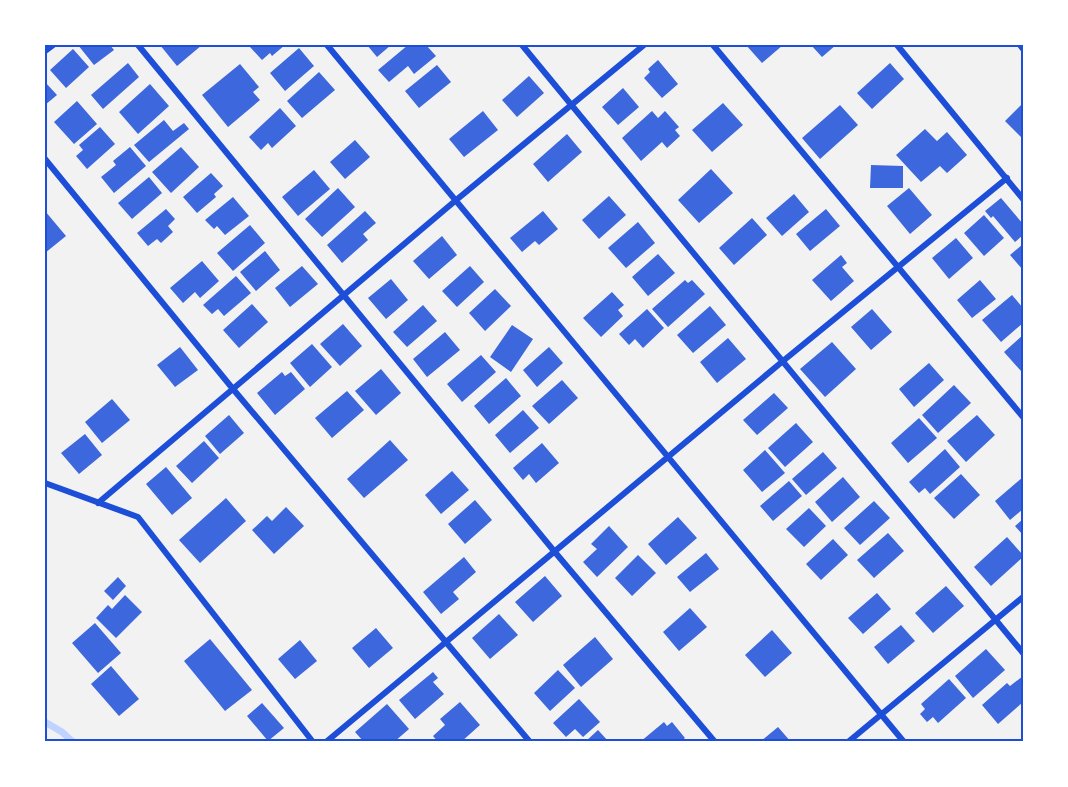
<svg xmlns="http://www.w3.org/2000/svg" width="1068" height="787" font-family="'Archivo Narrow',sans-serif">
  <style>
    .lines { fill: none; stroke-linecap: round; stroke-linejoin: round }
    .stream { stroke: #bfd3fe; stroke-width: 7 }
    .building { fill: #3d67dc }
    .minor { stroke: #1d4ed8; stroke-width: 6 }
    .neatline { fill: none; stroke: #1d4ed8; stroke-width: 2 }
  </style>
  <rect width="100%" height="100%" fill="#f2f2f2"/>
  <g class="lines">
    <path class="stream" d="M45 722 62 732 73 742"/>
  </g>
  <path class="building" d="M78 45H110L114 50 94 65Z
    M160 45H202L177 66Z
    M252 45H285L272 56 270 53 262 60 250 47Z
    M367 45H391L377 57Z
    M408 45H426L436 56 414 74 408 66 389 82 378 70Z
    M746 45H783L762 63Z
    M811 45H836L822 57Z
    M299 48 314 66 285 91 270 73Z
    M73 49 89 67 66 88 50 70Z
    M658 60 678 84 662 98 644 78 650 72 648 69Z
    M128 63 139 77 103 109 91 95Z
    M890 63 904 79 872 109 857 93Z
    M240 64 259 87 253 92 260 100 228 127 202 95Z
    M437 65 451 82 419 108 405 91Z
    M319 72 335 90 302 118 287 101Z
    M529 76 544 93 517 117 502 100Z
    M45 82 57 95 45 105Z
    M150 84 169 106 138 134 119 112Z
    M623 88 639 107 618 125 602 107Z
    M77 101 97 124 74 144 54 122Z
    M723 103 743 125 712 152 692 130Z
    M1023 103V139L1005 121Z
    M840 105 858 125 820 159 802 138Z
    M280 108 296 126 272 148 268 143 261 150 249 137Z
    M483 111 498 130 464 157 449 139Z
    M652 111 658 118 665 111 679 127 675 130 680 136 667 148 662 142 641 161 622 138Z
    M164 120 173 131 184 123 189 129 149 162 134 145Z
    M100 127 115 144 87 169 76 156 83 150 79 145Z
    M925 129 937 141 947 132 967 155 947 173 940 166 921 182 896 155Z
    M567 134 582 152 548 182 533 164Z
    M355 140 370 157 345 179 330 162Z
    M130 147 146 166 114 193 101 177 116 165 113 161Z
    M181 147 199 167 171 193 152 172Z
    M871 165 903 166V188H870Z
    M711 169 733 193 699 223 678 200Z
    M314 170 330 189 298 216 282 197Z
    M211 173 223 186 214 194 216 197 197 213 183 197Z
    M149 177 162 193 132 219 118 203Z
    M338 188 355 207 322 237 305 219Z
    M909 188 932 215 910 234 887 206Z
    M794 194 809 212 782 236 766 218Z
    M609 196 626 215 599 239 582 220Z
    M233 197 249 216 225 235 217 226 214 229 205 220Z
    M1001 198 1023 224V235L1015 242 993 216 991 218 985 211Z
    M166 209 175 219 168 226 173 232 161 243 157 239 148 246 137 233Z
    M826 209 840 226 810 251 796 234Z
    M45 211 66 236 45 253Z
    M365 211 376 223 363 234 368 240 342 263 327 245Z
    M543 211 558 229 539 245 535 241 522 252 510 238Z
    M984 215 1004 238 984 256 964 233Z
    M752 218 767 235 734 265 719 248Z
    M638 222 655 243 626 268 608 248Z
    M250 225 265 243 233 271 217 253Z
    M442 236 457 255 429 279 413 261Z
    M956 238 973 258 949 279 932 258Z
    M1023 244V270L1010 255Z
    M265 251 280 270 256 291 240 272Z
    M658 254 675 273 648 296 632 277Z
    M841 255 847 263 842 267 854 281 831 301 812 280Z
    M202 261 219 281 200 298 195 292 183 303 170 288Z
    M302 266 318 284 290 307 275 288Z
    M470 266 484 282 457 307 442 291Z
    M236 276 251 293 224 316 218 309 212 314 203 305Z
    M391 279 408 300 386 319 368 298Z
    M685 280 688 283 692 280 705 294 668 327 652 309Z
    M980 280 996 299 972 318 957 300Z
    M495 289 511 306 485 331 469 313Z
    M612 292 624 305 618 310 623 316 601 337 583 318Z
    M1012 295 1023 308V323L1001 342 982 320Z
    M252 304 268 322 239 348 223 330Z
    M423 305 437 321 407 347 393 332Z
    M710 306 726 325 693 353 677 335Z
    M647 309 664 328 643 348 635 339 629 345 619 334Z
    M872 309 892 332 871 350 851 327Z
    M343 324 362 346 340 366 320 344Z
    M512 325 533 339 511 372 490 357Z
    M445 332 460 350 427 377 413 359Z
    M1023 335V370L1021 371 1004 352Z
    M728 338 746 359 717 383 700 362Z
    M832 342 856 369 825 397 800 369Z
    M312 344 332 367 310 387 290 363Z
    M180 347 198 370 175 387 157 365Z
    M549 347 563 363 537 387 523 370Z
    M481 355 496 372 462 402 447 384Z
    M929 363 944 380 914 407 899 389Z
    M381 369 401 393 376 415 355 391Z
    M282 372 285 376 291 372 305 389 275 415 257 393Z
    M506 378 521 396 489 424 474 406Z
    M562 380 578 398 549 424 532 406Z
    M954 385 971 403 938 433 922 415Z
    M347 391 364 410 332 438 315 418Z
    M774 393 788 408 757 435 743 420Z
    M112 399 130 420 102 443 85 422Z
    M523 410 539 428 510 453 495 435Z
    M229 415 244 433 220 454 205 436Z
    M977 415 995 435 966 462 947 441Z
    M919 418 937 438 908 463 891 443Z
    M796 423 813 442 785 467 768 448Z
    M85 434 102 455 79 474 61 453Z
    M390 440 408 460 364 498 347 479Z
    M204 441 219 458 192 483 176 466Z
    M542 443 559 463 536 483 529 474 523 480 513 468Z
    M945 449 960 467 930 494 925 488 919 493 909 482Z
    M765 450 785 473 762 492 743 470Z
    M823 452 837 468 806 495 792 479Z
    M166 467 192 498 172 515 146 484Z
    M452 471 469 490 441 514 425 495Z
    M961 474 980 495 954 519 934 498Z
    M843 477 860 497 832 522 815 502Z
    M1023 477V509L1010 520 995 501Z
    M789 481 802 496 773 521 760 506Z
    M226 498 246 521 200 563 179 540Z
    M475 500 492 520 465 544 448 524Z
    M874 501 890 518 860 545 844 528Z
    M286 507 304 526 274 554 252 530 267 516 272 521Z
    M809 508 826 526 804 547 786 529Z
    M678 517 697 538 666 565 648 544Z
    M1023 519V535L1015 526Z
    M609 526 628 547 597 577 583 562 597 549 591 544Z
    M888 533 904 551 874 578 857 560Z
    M1007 537 1023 555V557L991 586 974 567Z
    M833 539 848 555 821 580 806 564Z
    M706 553 719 569 690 592 677 577Z
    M638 555 656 573 632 596 615 578Z
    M464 557 476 572 453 592 459 599 441 614 423 592Z
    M545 576 562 596 533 622 515 602Z
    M118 577 126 586 113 600 104 591Z
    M946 586 964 606 933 633 915 613Z
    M877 593 891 609 863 634 848 618Z
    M125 595 142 612 116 638 96 618 108 605 112 609Z
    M690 608 707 627 679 651 663 632Z
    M499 614 518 635 490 659 472 638Z
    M95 623 121 653 98 673 72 643Z
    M901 625 915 641 888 664 874 647Z
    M376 628 393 648 369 668 352 648Z
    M772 630 792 653 765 677 745 655Z
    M595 637 613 659 581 687 563 665Z
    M210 639 252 690 225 711 184 661Z
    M300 640 317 661 295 679 278 659Z
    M986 649 1005 670 973 698 955 676Z
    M111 666 139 699 119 716 91 684Z
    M558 670 575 688 550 711 534 693Z
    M433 672 438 678 433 682 444 694 415 719 399 700Z
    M1023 676V702L998 724 982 705 1007 683 1010 686Z
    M949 679 966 698 938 723 933 717 927 722 920 714 925 709 921 704Z
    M579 699 600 722 583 737 575 729 566 737 553 723Z
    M460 702 480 725 461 742H438L433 736 445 725 440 719Z
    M262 703 284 728 268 741 247 716Z
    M387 704 409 729 394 742H364L355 732Z
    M664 722 667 726 672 722 685 738 680 742H640Z
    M778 727 791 742H760Z
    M598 730 609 742H585Z"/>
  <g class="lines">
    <path class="minor" d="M138 45 554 551 715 742
      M327 45 904 742
      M522 45 1023 653
      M713 45 1023 417
      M897 45 1023 199
      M1020 45 1023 49
      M45 51 53 45
      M45 159 233 389 530 742
      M45 483 138 517 313 742
      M98 503 455 201 644 45
      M326 742 783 361 1007 178
      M848 742 1023 597"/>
  </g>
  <rect width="1068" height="787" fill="none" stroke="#ffffff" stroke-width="93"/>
  <rect x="46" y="46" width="976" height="694" class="neatline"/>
</svg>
